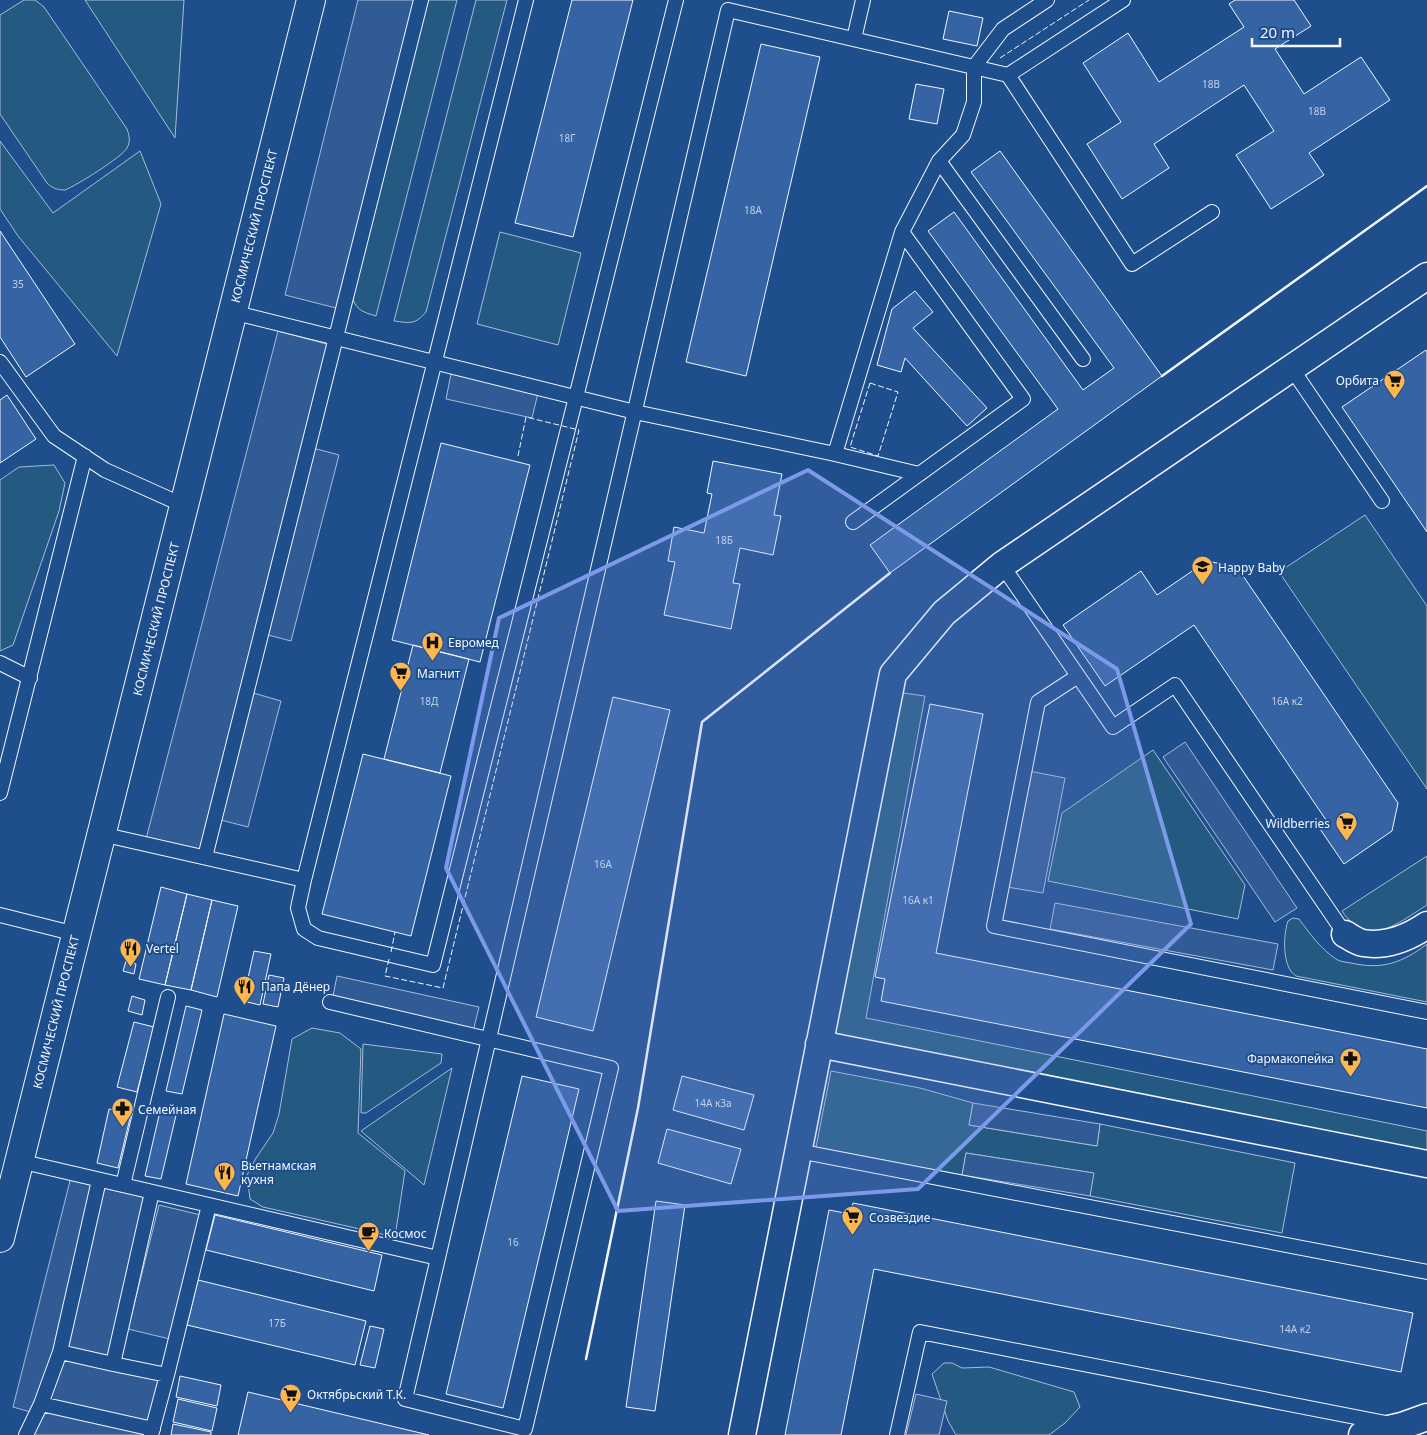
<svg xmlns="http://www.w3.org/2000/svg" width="1427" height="1435" font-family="'Noto Sans',sans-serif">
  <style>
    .green { fill: #245a82; stroke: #a8bbd7 }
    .parking { fill: #305b95; stroke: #a8bbd7 }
    .building { fill: #3563a3; stroke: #f2f6ff }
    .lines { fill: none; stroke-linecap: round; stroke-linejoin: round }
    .service-casing { stroke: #f2f6ff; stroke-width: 16 }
    .minor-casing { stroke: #f2f6ff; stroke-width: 29 }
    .primary-casing { stroke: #f2f6ff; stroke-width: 30 }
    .service { stroke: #1f4e8c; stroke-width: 14 }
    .minor { stroke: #1f4e8c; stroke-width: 26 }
    .primary { stroke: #1f4e8c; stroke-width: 28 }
    .fence { stroke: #f2f6ff; stroke-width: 1; stroke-dasharray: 6 2.5; stroke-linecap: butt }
    .wall { stroke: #f2f6ff; stroke-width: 2.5 }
    .marked { fill: #7d9aea; fill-opacity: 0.2; stroke: #7d9aea; stroke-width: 4; stroke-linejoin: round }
    .labels { text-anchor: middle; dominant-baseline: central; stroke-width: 4; stroke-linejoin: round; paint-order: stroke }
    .number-label { font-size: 10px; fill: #c3d1e8 }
    .street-label { font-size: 12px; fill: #f2f6ff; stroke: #1f4e8c }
    .poi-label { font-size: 12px; fill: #f2f6ff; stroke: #1f4e8c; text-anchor: start }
  </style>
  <rect width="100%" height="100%" fill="#1f4e8c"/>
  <path class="green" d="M24 0H35L44 7 127 129C129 135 131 141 127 148 121 158 77 185 65 190 57 190 52 188 47 183L0 114V15Z
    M85 0H184L175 138Z
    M426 0H457L376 316C362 312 354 309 352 294Z
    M476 0H507L426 312C415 325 410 323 394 321Z
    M0 141 53 213 140 151 161 204 117 356 18 236 0 209Z
    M500 232 581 253 558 345 477 324Z
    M54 465 65 483 59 511 13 645 0 651V480L19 467Z
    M1365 515 1427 606V789L1279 572Z
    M896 692 925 696 866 1018 1427 1131V1158L824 1042Z
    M1153 750 1245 885 1238 919 1048 881 1062 813Z
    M1427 856V905C1398 923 1368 950 1342 911Z
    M1293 918 1299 919C1310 934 1321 949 1336 959 1340 962 1346 962 1351 963 1382 970 1402 963 1427 944V1002L1296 976C1282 968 1283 935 1288 921Z
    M312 1028 340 1033 361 1049 358 1133 405 1171 395 1237 263 1207 250 1199 247 1175 256 1158 273 1133 279 1114 292 1039Z
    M363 1044 442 1054 441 1063 366 1113H361Z
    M452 1068 424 1185 361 1131Z
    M831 1071 920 1088 973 1103 969 1125 1097 1146 1100 1124 1295 1163 1282 1233 1090 1196 1093 1173 966 1153 962 1175 816 1147Z
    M944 1363H952L962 1368 989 1367 1074 1392 1080 1407 1065 1423 1049 1435H956L948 1421 932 1374Z"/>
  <path class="parking" d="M358 0H416L340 309 285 295Z
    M278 331 330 345 201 851 146 839Z
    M451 374 538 393 532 418 446 399Z
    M313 448 339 455 291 641 264 634Z
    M250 692 281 701 248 827 217 819Z
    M1185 742 1297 908 1275 922 1163 757Z
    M1029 771 1065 778 1043 893 1007 887Z
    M1055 903 1278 944 1273 970 1050 929Z
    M337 976 479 1007 473 1032 332 1001Z
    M973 1103 1100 1124 1097 1146 969 1125Z
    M966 1153 1094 1173 1090 1196 962 1175Z
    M71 1177 96 1183 58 1351 34 1413 13 1407Z
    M100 1182 148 1194 112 1360 63 1350Z
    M159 1205 205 1216 174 1340 128 1329Z
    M61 1354 164 1377 151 1427 43 1403Z
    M916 1394 947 1401 939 1435H906Z
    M42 1406 149 1435H27Z"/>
  <path class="building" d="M572 0H633L573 237 515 223Z
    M1235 0H1294L1311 26 1275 49 1304 94 1361 57 1390 100 1309 153 1324 175 1271 209 1236 155 1274 131 1244 85 1154 144 1169 168 1122 199 1087 144 1121 122 1083 63 1128 33 1159 82 1244 27 1229 4Z
    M949 11 983 18 977 46 943 39Z
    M761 44 820 57 746 376 686 362Z
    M916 84 944 89 937 124 909 119Z
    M1000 151 1162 376 890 573 870 545 1058 409 928 231 954 212 1083 390 1114 368 971 172Z
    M0 231 75 344 26 377 0 337Z
    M915 291 933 312 913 328 987 408 967 426 905 358 901 372 877 365 892 309Z
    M1426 350 1427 352V532L1342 407Z
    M7 395 36 439 0 463V400Z
    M441 443 530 465 480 662 392 640Z
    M713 461 782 474 774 515 781 516 773 555 740 548 733 583 740 584 731 629 664 615 675 562 668 561 674 527 704 533 712 494 707 493Z
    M1207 561 1237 567 1398 803 1392 831 1344 864 1318 826 1326 820 1194 625 1105 686 1063 625 1141 571 1157 595Z
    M413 645 469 659 440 773 384 759Z
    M613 697 670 710 593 1031 536 1017Z
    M930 704 983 714 936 953 1427 1049V1108L881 1001 885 979 875 977Z
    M363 754 451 776 411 936 322 914Z
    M161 887 187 894 165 985 139 979Z
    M187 894 212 900 191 990 165 985Z
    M212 900 238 906 217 997 191 990Z
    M254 951 271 954 260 1005 243 1001Z
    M126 961 136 964 134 974 123 971Z
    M269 975 284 978 278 1007 263 1004Z
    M132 996 145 1000 142 1015 128 1011Z
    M186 1006 202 1010 182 1094 166 1091Z
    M224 1014 276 1026 238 1196 186 1184Z
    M134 1022 154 1027 137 1092 117 1087Z
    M522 1076 579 1089 503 1408 446 1394Z
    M682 1076 754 1095 744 1130 673 1110Z
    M161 1107 177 1111 161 1179 145 1176Z
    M109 1109 131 1114 118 1168 97 1163Z
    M667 1129 741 1149 731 1184 658 1163Z
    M656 1201 685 1205 655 1411 626 1407Z
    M853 1203 1413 1313 1401 1372 874 1269 841 1435H785L829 1210 850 1214Z
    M215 1215 382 1255 374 1291 206 1250Z
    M198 1280 366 1321 355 1365 187 1325Z
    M370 1326 384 1329 375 1368 360 1365Z
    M180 1376 221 1385 217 1406 176 1397Z
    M248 1392 429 1435H238Z
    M178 1399 217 1408 212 1431 173 1422Z
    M173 1424 211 1432V1435H171Z"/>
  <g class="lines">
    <defs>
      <path id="service" d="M1123 0 1008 75 1132 264 1212 212
        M854 39 863 0
        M939 161 1083 359
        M232 312 635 412 835 454 919 474
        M0 362 54 436 105 470 185 506
        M1292 369 1382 501
        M835 454 902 232 939 161 963 135 974 102V67L1003 29 1047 0
        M853 522 1023 399 902 232
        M1002 565 1113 727 1175 685 1345 934
        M0 663 30 678
        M1078 676 1038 702 994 926 1427 1012
        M0 793 85 456
        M101 834 304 880 298 908 304 929 318 938 433 965 676 0
        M205 857 421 0
        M304 880 526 0
        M0 915 76 934
        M330 1002 611 1068 525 1429 405 1399 438 1258
        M798 1151 1427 1272
        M19 1161 438 1258 728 10 1008 75
        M99 1180 60 1352 113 1364 152 1192
        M123 1185 168 997
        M113 1364 167 1375 151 1435
        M167 1375 209 1205
        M41 1404 153 1429
        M26 1435 41 1404 60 1352
        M897 1435 920 1332 1386 1423"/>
      <path id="minor" d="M1345 934C1350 937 1357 942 1363 943 1387 947 1408 938 1427 925
        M819 1044 1427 1164
        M742 1435 893 674 944 613 1002 565 1427 276
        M1362 1435 1402 1426 1427 1417"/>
      <path id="primary" d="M0 1238 311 0"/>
    </defs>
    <use href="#service" class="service-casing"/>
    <use href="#minor" class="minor-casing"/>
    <use href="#primary" class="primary-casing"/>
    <use href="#service" class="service"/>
    <use href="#minor" class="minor"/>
    <use href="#primary" class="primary"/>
    <path class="fence" d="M1000 58 1089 0
      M870 383 898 392 878 456 850 447Z
      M391 952 395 932
      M389 959 385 976 443 988 579 430 526 417 518 456"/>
    <path class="wall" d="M1162 376 1427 186
      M586 1359 638 1108 702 722 890 573"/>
  </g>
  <path class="marked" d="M808 470 1117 669 1191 924 918 1189 618 1211 446 868 499 618Z"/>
  <defs>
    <symbol id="supermarket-pin" viewBox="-11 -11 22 30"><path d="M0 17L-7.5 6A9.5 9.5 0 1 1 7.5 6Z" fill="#ffb74d" stroke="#1f4e8c"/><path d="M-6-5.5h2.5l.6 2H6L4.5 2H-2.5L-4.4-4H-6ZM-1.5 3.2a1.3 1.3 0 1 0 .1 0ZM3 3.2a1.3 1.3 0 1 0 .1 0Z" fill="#111"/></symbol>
    <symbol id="school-pin" viewBox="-11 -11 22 30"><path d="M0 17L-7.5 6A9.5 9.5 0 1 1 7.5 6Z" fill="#ffb74d" stroke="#1f4e8c"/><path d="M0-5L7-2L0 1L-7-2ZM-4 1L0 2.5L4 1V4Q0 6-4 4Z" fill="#111"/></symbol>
    <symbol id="hospital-pin" viewBox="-11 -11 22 30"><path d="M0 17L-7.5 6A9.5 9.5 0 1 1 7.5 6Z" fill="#ffb74d" stroke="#1f4e8c"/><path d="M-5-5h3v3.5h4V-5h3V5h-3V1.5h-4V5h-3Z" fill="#111"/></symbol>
    <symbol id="restaurant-pin" viewBox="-11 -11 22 30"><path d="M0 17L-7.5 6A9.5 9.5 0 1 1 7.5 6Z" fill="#ffb74d" stroke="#1f4e8c"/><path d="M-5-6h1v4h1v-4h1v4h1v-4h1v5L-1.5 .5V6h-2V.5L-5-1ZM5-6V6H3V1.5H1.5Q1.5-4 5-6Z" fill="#111"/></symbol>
    <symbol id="pharmacy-pin" viewBox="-11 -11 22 30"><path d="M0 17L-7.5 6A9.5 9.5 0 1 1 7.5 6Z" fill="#ffb74d" stroke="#1f4e8c"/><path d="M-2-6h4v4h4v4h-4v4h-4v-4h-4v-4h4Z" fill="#111"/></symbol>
    <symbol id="cafe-pin" viewBox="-11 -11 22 30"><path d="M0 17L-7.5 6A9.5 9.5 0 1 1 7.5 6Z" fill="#ffb74d" stroke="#1f4e8c"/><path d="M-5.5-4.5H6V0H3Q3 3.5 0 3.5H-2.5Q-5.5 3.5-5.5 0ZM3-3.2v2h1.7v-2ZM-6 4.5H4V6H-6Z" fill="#111"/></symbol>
  </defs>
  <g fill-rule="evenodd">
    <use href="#supermarket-pin" x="1382" y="368" width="25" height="34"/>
    <use href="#school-pin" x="1190" y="554" width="25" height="34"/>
    <use href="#hospital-pin" x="420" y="630" width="25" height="34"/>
    <use href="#supermarket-pin" x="388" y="660" width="25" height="34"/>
    <use href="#supermarket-pin" x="1334" y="810" width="25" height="34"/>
    <use href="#restaurant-pin" x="118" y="936" width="25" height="34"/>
    <use href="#restaurant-pin" x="232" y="974" width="25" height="34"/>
    <use href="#pharmacy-pin" x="1338" y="1046" width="25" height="34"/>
    <use href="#pharmacy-pin" x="110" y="1096" width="25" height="34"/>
    <use href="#restaurant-pin" x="212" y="1160" width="25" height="34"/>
    <use href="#supermarket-pin" x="840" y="1204" width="25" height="34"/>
    <use href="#cafe-pin" x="356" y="1220" width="25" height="34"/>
    <use href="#supermarket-pin" x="278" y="1382" width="25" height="34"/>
  </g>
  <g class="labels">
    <g class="number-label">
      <text x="1211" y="84">18В</text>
      <text x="1317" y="111">18В</text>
      <text x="567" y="138">18Г</text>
      <text x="753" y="210">18А</text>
      <text x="18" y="284">35</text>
      <text x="724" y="540">18Б</text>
      <text x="429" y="701">18Д</text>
      <text x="1287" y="701">16А к2</text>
      <text x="603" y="864">16А</text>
      <text x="918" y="900">16А к1</text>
      <text x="713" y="1103">14А к3а</text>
      <text x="513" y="1242">16</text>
      <text x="277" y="1323">17Б</text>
      <text x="1295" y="1329">14А к2</text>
    </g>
    <g class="street-label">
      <text transform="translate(254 226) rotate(-76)">КОСМИЧЕСКИЙ ПРОСПЕКТ</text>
      <text transform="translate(156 619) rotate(-76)">КОСМИЧЕСКИЙ ПРОСПЕКТ</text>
      <text transform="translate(56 1012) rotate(-76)">КОСМИЧЕСКИЙ ПРОСПЕКТ</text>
    </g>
    <g class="poi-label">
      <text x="1379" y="380" text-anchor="end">Орбита</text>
      <text x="1218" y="567">Happy Baby</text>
      <text x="448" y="642">Евромед</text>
      <text x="417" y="673">Магнит</text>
      <text x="1330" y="823" text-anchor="end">Wildberries</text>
      <text x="146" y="948">Vertel</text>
      <text x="261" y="986">Папа Дёнер</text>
      <text x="1334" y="1058" text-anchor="end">Фармакопейка</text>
      <text x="138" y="1109">Семейная</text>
      <text x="241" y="1165">Вьетнамская<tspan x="241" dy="14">кухня</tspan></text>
      <text x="869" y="1217">Созвездие</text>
      <text x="384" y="1233">Космос</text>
      <text x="307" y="1394">Октябрьский Т.К.</text>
    </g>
  </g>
  <path d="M1252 38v8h88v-8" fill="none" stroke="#f2f6ff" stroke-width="2.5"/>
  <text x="1260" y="38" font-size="15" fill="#f2f6ff" stroke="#1f4e8c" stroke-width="4" paint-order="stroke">20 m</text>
</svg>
